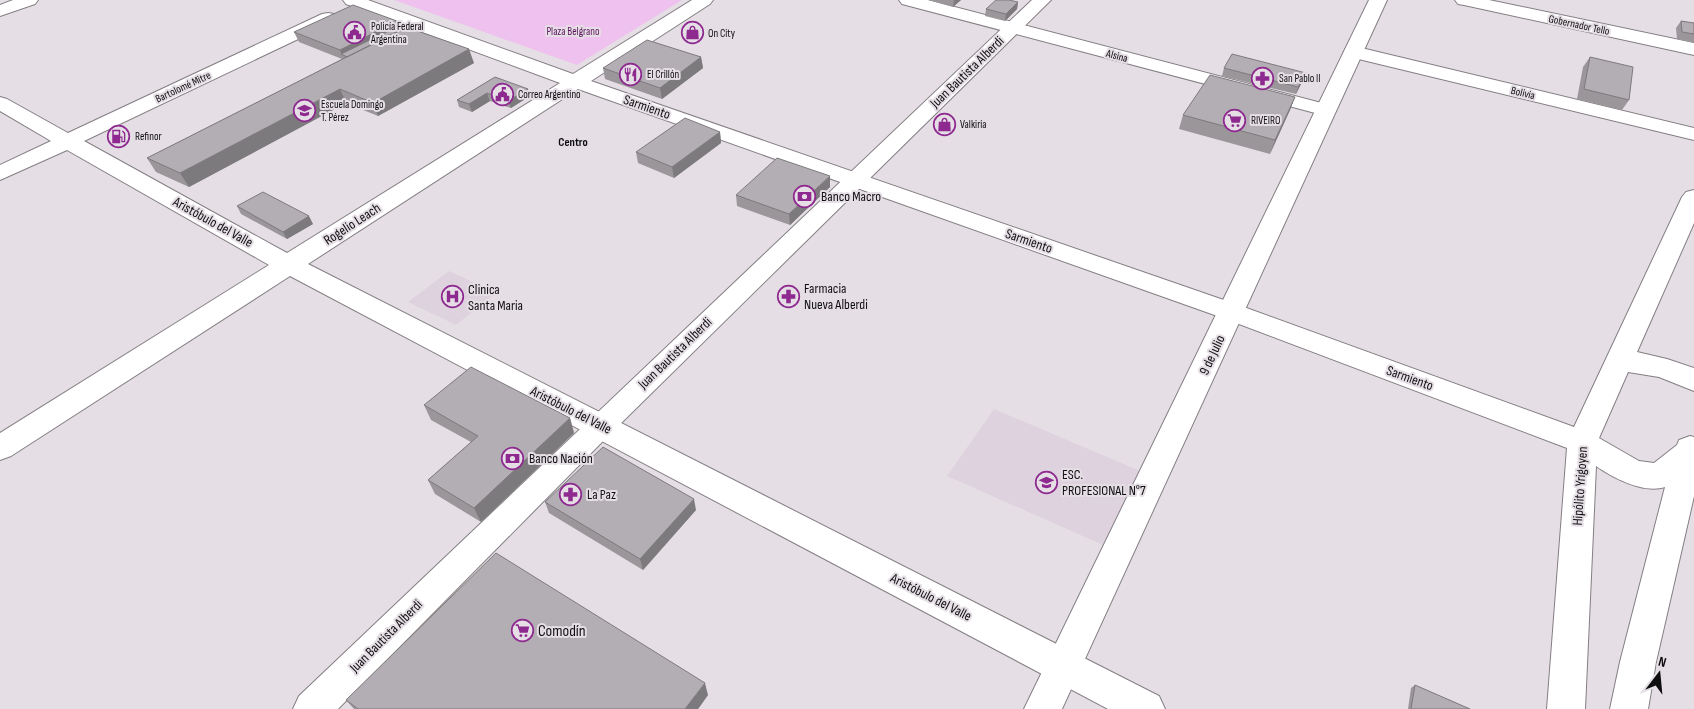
<svg xmlns="http://www.w3.org/2000/svg" width="1694" height="709" font-family="'Sofia Sans Condensed',sans-serif">
  <style>
    .built { fill: #ded2de }
    .green { fill: #efc1ee }
    .lines { fill: none; stroke-linecap: round; stroke-linejoin: round }
    .minor-casing { stroke: #847e83; stroke-width: 2 }
    .major-casing { stroke: #847e83; stroke-width: 2 }
    .minor { fill: #fff; fill-rule: evenodd }
    .major { fill: #fff; fill-rule: evenodd }
    .wall { fill: #9a969a }
    .shaded-wall { fill: #7d7a7d }
    .building { fill: #b3aeb3; stroke: #7d7a7d }
    .labels { text-anchor: middle; dominant-baseline: central; stroke-width: 4; stroke-linejoin: round; paint-order: stroke }
    .far-street-label { font-size: 11px; fill: #0f0e0f; stroke: #e5dfe5 }
    .far-poi-label { font-size: 11px; fill: #0f0e0f; stroke: #e5dfe5; text-anchor: start }
    .far-park-label { font-size: 11px; fill: #5d145e; stroke: #e5dfe5 }
    .far-neighbourhood-label { font-size: 12px; font-weight: bold; fill: #0f0e0f; stroke: #e5dfe5 }
    .street-label { font-size: 14px; fill: #0f0e0f; stroke: #e5dfe5 }
    .poi-label { font-size: 14px; fill: #0f0e0f; stroke: #e5dfe5; text-anchor: start }
    .near-poi-label { font-size: 16px; fill: #0f0e0f; stroke: #e5dfe5; text-anchor: start }
  </style>
  <rect width="100%" height="100%" fill="#e5dfe5"/>
  <path class="built" d="M449 271 496 293 456 325 408 302Z
    M994 409 1140 471 1103 545 947 476Z"/>
  <path class="green" d="M394 0H682L577 65Z"/>
  <g class="lines">
    <defs>
      <path id="minor" d="M13 0H38L35 4 0 16V5Z
        M343 0H368L573 74 692 0H713L710 4 591 81 1241 306 1574 427 1682 197 1686 192 1694 190V223L1637 352 1667 359 1694 368V391L1659 377 1628 372 1599 438 1639 461 1654 463 1677 445 1679 440 1690 436 1694 437V496L1656 662 1648 709H1610L1620 662 1665 487C1644 494 1613 478 1596 466L1585 709H1547L1567 448 1223 318 578 89 308 264 1159 696 1165 709H1108L290 276 11 456 0 460V433L269 265 67 150 0 180V165L51 141 0 111V97L7 99 68 133 322 14 328 13 334 14 337 18 334 22 84 141 287 253 560 83 346 4Z
        M899 0H928L1333 106 1336 110 1333 114 1326 116 1319 114 902 4Z
        M1455 0H1489L1694 43V55L1464 5 1458 4Z
        M1353 46 1694 128V140L1346 56 1344 52 1346 48Z"/>
      <path id="major" d="M1032 0H1051L610 434 338 709H293L299 696Z
        M1369 0H1387L1062 709H1024Z"/>
    </defs>
    <use href="#minor" class="minor-casing"/>
    <use href="#major" class="major-casing"/>
    <use href="#minor" class="minor"/>
    <use href="#major" class="major"/>
  </g>
  <path class="wall" d="M928 0H961L953 7Z
    M1018 2 1017 9 1005 21 985 16 986 9Z
    M1681 21 1694 23V43L1677 39 1676 28Z
    M399 26 474 63 378 116 346 103 189 187 156 172 147 158 342 59 299 42 294 32Z
    M701 57 703 68 662 99 605 79 603 68Z
    M1590 57 1629 100 1622 110 1577 99 1583 67Z
    M1224 68 1303 80 1296 94 1222 76Z
    M495 77 530 96 511 108 490 101 472 112 459 107 457 100Z
    M1295 97 1290 110 1270 154 1179 129 1183 115Z
    M720 132 721 143 674 178 638 163 636 152Z
    M830 176V187L790 225 737 206 736 195Z
    M237 206 313 224 287 239 241 214Z
    M424 405 570 418 574 433 481 522 435 494 428 480 471 442 431 420Z
    M545 502 696 510 643 570 549 513Z
    M1415 685 1470 709H1408L1411 688Z
    M708 695 698 709H354L346 700Z"/>
  <path class="shaded-wall" d="M954 0H961L953 7Z
    M1018 2 1017 9 1005 21 1006 14Z
    M397 21 401 31 342 55 340 50Z
    M469 49 474 63 378 116 373 103Z
    M701 57 703 68 662 99 660 88Z
    M1306 73 1303 80 1296 94 1298 87Z
    M340 89 346 103 189 187 180 173Z
    M528 89 530 96 511 108 508 101Z
    M487 93 490 101 472 112 469 104Z
    M1295 97 1290 110 1270 154 1275 140Z
    M720 132 721 143 674 178 672 167Z
    M830 176V187L790 225 789 214Z
    M309 216 313 224 287 239 283 232Z
    M570 418 574 433 481 522 474 508Z
    M694 499 696 510 643 570 640 559Z
    M705 683 708 695 698 709H685Z"/>
  <path class="building" d="M996 0H1009L1018 2 1006 14 986 9Z
    M353 5 397 21 340 50 294 32Z
    M1681 21 1694 23V34L1682 32Z
    M399 26 405 28 347 57 341 54Z
    M406 27 469 49 373 103 340 89 180 173 147 158Z
    M647 40 701 57 660 88 603 68Z
    M1232 54 1306 73 1298 87 1224 68Z
    M1590 57 1633 67 1629 100 1584 89Z
    M1210 75 1295 97 1275 140 1183 115Z
    M495 77 528 89 508 101 487 93 469 104 457 100Z
    M685 118 720 132 672 167 636 152Z
    M777 158 830 176 789 214 736 195Z
    M263 192 309 216 283 232 237 206Z
    M471 367 570 418 474 508 428 480 478 436 424 405Z
    M603 447 694 499 640 559 545 502Z
    M496 553 705 683 685 709H358L346 700Z
    M1415 685 1470 709H1411Z"/>
  <defs>
    <symbol id="civic-ring" viewBox="-11 -11 22 22"><circle r="9.5" fill="#e5dfe5" stroke="#8e2990" stroke-width="1.5"/><path d="M-.6-6.5H3V-4.5H.6V-3L4-1V1h2V6H-6V1h2V-1L-.6-3ZM-1.2 2.5V6h2.4V2.5Z" fill="#8e2990"/></symbol>
    <symbol id="shop-ring" viewBox="-11 -11 22 22"><circle r="9.5" fill="#e5dfe5" stroke="#8e2990" stroke-width="1.5"/><path d="M-5-2.5h2.3a2.7 3.5 0 0 1 5.4 0H5L5.5 6h-11ZM-1.5-2.5h3a1.5 2.3 0 0 0-3 0Z" fill="#8e2990"/></symbol>
    <symbol id="restaurant-ring" viewBox="-11 -11 22 22"><circle r="9.5" fill="#e5dfe5" stroke="#8e2990" stroke-width="1.5"/><path d="M-5-6h1v4h1v-4h1v4h1v-4h1v5L-1.5 .5V6h-2V.5L-5-1ZM5-6V6H3V1.5H1.5Q1.5-4 5-6Z" fill="#8e2990"/></symbol>
    <symbol id="pharmacy-ring" viewBox="-11 -11 22 22"><circle r="9.5" fill="#e5dfe5" stroke="#8e2990" stroke-width="1.5"/><path d="M-2-6h4v4h4v4h-4v4h-4v-4h-4v-4h4Z" fill="#8e2990"/></symbol>
    <symbol id="school-ring" viewBox="-11 -11 22 22"><circle r="9.5" fill="#e5dfe5" stroke="#8e2990" stroke-width="1.5"/><path d="M0-5L7-2L0 1L-7-2ZM-4 1L0 2.5L4 1V4Q0 6-4 4Z" fill="#8e2990"/></symbol>
    <symbol id="supermarket-ring" viewBox="-11 -11 22 22"><circle r="9.5" fill="#e5dfe5" stroke="#8e2990" stroke-width="1.5"/><path d="M-6-5.5h2.5l.6 2H6L4.5 2H-2.5L-4.4-4H-6ZM-1.5 3.2a1.3 1.3 0 1 0 .1 0ZM3 3.2a1.3 1.3 0 1 0 .1 0Z" fill="#8e2990"/></symbol>
    <symbol id="fuel-ring" viewBox="-11 -11 22 22"><circle r="9.5" fill="#e5dfe5" stroke="#8e2990" stroke-width="1.5"/><path d="M-5.5-6h7V0h2V4h1.3V-2.5L3-4.5l.8-.8L6-3V5H2.5V1h-1V6h-7ZM-4.2-4.7v3.2H.2V-4.7Z" fill="#8e2990"/></symbol>
    <symbol id="bank-ring" viewBox="-11 -11 22 22"><circle r="9.5" fill="#e5dfe5" stroke="#8e2990" stroke-width="1.5"/><path d="M-6-4H6V4H-6ZM0-2.3a2.3 2.3 0 1 0 0 4.6a2.3 2.3 0 1 0 0-4.6Z" fill="#8e2990"/></symbol>
    <symbol id="hospital-ring" viewBox="-11 -11 22 22"><circle r="9.5" fill="#e5dfe5" stroke="#8e2990" stroke-width="1.5"/><path d="M-5-5h3v3.5h4V-5h3V5h-3V1.5h-4V5h-3Z" fill="#8e2990"/></symbol>
  </defs>
  <g fill-rule="evenodd">
    <use href="#civic-ring" x="342" y="20" width="25" height="25"/>
    <use href="#shop-ring" x="680" y="20" width="25" height="25"/>
    <use href="#restaurant-ring" x="618" y="62" width="25" height="25"/>
    <use href="#pharmacy-ring" x="1250" y="66" width="25" height="25"/>
    <use href="#civic-ring" x="490" y="82" width="25" height="25"/>
    <use href="#school-ring" x="292" y="98" width="25" height="25"/>
    <use href="#supermarket-ring" x="1222" y="108" width="25" height="25"/>
    <use href="#shop-ring" x="932" y="112" width="25" height="25"/>
    <use href="#fuel-ring" x="106" y="124" width="25" height="25"/>
    <use href="#bank-ring" x="792" y="184" width="25" height="25"/>
    <use href="#pharmacy-ring" x="776" y="284" width="25" height="25"/>
    <use href="#hospital-ring" x="440" y="284" width="25" height="25"/>
    <use href="#bank-ring" x="500" y="446" width="25" height="25"/>
    <use href="#school-ring" x="1034" y="470" width="25" height="25"/>
    <use href="#pharmacy-ring" x="558" y="482" width="25" height="25"/>
    <use href="#supermarket-ring" x="510" y="618" width="25" height="25"/>
  </g>
  <g class="labels">
    <g class="far-street-label">
      <text transform="translate(1579 25) rotate(12)">Gobernador Tello</text>
      <text transform="translate(1117 56) rotate(15)">Alsina</text>
      <text transform="translate(183 87) rotate(-25)">Bartolomé Mitre</text>
      <text transform="translate(1523 93) rotate(14)">Bolivia</text>
    </g>
    <g class="far-poi-label">
      <text x="371" y="26">Policía Federal<tspan x="371" dy="13">Argentina</tspan></text>
      <text x="708" y="33">On City</text>
      <text x="647" y="74">El Crillón</text>
      <text x="1279" y="78">San Pablo II</text>
      <text x="518" y="94">Correo Argentino</text>
      <text x="321" y="104">Escuela Domingo<tspan x="321" dy="13">T. Pérez</tspan></text>
      <text x="1251" y="120">RIVEIRO</text>
      <text x="960" y="124">Valkiria</text>
      <text x="135" y="136">Refinor</text>
    </g>
    <g class="far-park-label">
      <text x="573" y="31">Plaza Belgrano</text>
    </g>
    <g class="far-neighbourhood-label">
      <text x="573" y="142">Centro</text>
    </g>
    <g class="street-label">
      <text transform="translate(967 72) rotate(-44)">Juan Bautista Alberdi</text>
      <text transform="translate(647 107) rotate(19)">Sarmiento</text>
      <text transform="translate(213 222) rotate(29)">Aristóbulo del Valle</text>
      <text transform="translate(352 224) rotate(-33)">Rogelio Leach</text>
      <text transform="translate(1029 241) rotate(19)">Sarmiento</text>
      <text transform="translate(675 353) rotate(-44)">Juan Bautista Alberdi</text>
      <text transform="translate(1212 355) rotate(-65)">9 de Julio</text>
      <text transform="translate(1410 378) rotate(20)">Sarmiento</text>
      <text transform="translate(571 410) rotate(27)">Aristóbulo del Valle</text>
      <text transform="translate(1580 486) rotate(-86)">Hipólito Yrigoyen</text>
      <text transform="translate(931 597) rotate(27)">Aristóbulo del Valle</text>
      <text transform="translate(386 636) rotate(-45)">Juan Bautista Alberdi</text>
    </g>
    <g class="poi-label">
      <text x="821" y="196">Banco Macro</text>
      <text x="804" y="288">Farmacia<tspan x="804" dy="16">Nueva Alberdi</tspan></text>
      <text x="468" y="289">Clinica<tspan x="468" dy="16">Santa Maria</tspan></text>
      <text x="529" y="458">Banco Nación</text>
      <text x="1062" y="474">ESC.<tspan x="1062" dy="16">PROFESIONAL N°7</tspan></text>
      <text x="587" y="494">La Paz</text>
    </g>
    <g class="near-poi-label">
      <text x="538" y="631">Comodín</text>
    </g>
  </g>
  <g transform="translate(1659 674) rotate(16)" stroke="#e5dfe5" stroke-width="4" paint-order="stroke">
  <path d="M0-4L9 19L0 12L-9 19Z" fill="#0f0e0f"/>
  <text y="-8" font-size="14" font-weight="bold" text-anchor="middle" fill="#0f0e0f">N</text>
  </g>
</svg>
